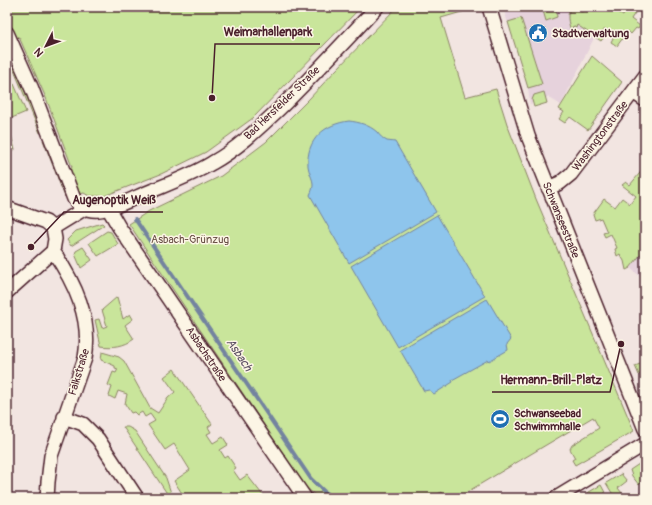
<svg xmlns="http://www.w3.org/2000/svg" width="652" height="505" font-family="Pangolin,sans-serif">
  <style>
    .built { fill: #e6d2dc }
    .green { fill: #c9e59b; stroke: #8a8263 }
    .water { fill: #8ec5ec; stroke: #73839f }
    .lines { fill: none; stroke-linecap: round; stroke-linejoin: round }
    .stream { stroke: #73839f; stroke-width: 4 }
    .street-casing { stroke: #4a1f2b; stroke-width: 16 }
    .street { stroke: #fcf5e5; stroke-width: 13 }
    .labels { text-anchor: middle; dominant-baseline: central; stroke-width: 3; stroke-linejoin: round; paint-order: stroke }
    .poi-label { font-size: 11px; font-weight: bold; fill: #4a1f2b; stroke: #fcf5e5; text-anchor: start }
    .street-label { font-size: 11px; fill: #4a1f2b; stroke: #fcf5e5 }
    .park-label { font-size: 11px; fill: #6a5047; stroke: #fcf5e5 }
    .water-label { font-size: 12px; font-style: italic; fill: #5e5165; stroke: #fcf5e5 }
    .leader { fill: none; stroke: #4a1f2b; stroke-width: 1.5 }
    .callout-dot { fill: #4a1f2b; stroke: #fcf5e5; stroke-width: 1.5 }
    .callout-label { font-size: 12px; text-anchor: middle; font-weight: bold; fill: #4a1f2b; stroke: #fcf5e5; stroke-width: 3; stroke-linejoin: round; paint-order: stroke }
  </style>
  <rect width="100%" height="100%" fill="#f2e5e1"/>
  <filter id="ink" filterUnits="userSpaceOnUse"><feTurbulence type="fractalNoise" baseFrequency=".025" numOctaves="2"/><feDisplacementMap in="SourceGraphic" scale="8" xChannelSelector="R" yChannelSelector="G"/><feConvolveMatrix kernelMatrix="1 2 1 2 8 2 1 2 1" color-interpolation-filters="sRGB"/></filter>
  <g filter="url(#ink)">
    <path class="built" d="M503 7H579L571 20 595 36 561 105 548 97 530 104 528 88Z
      M645 249V280L630 268Z"/>
    <path class="green" d="M7 7H361L253 118 206 152 161 174 104 196H89L84 193 80 194 76 188 69 172 72 167 46 98 19 37 15 39 7 23V20L11 18 7 11Z
      M397 7H472V9L441 18 465 97 496 89 507 124 536 199 634 431 575 465 572 460 575 458 570 449 572 445 599 428 593 417 457 498H445L441 492 432 498H318L305 486 129 224 149 211 221 176 266 142 309 99 335 71Z
      M542 7H558L556 10 557 17 546 21Z
      M571 7H574L582 12 585 7H610L623 16 629 7H639L631 19 640 26 638 29 636 28 631 34 628 31 617 46 611 42 614 36 605 29 601 34 604 37 601 41 577 25 576 28 573 26 571 31C568 21 566 16 571 7Z
      M521 18 542 84 528 88 508 22Z
      M592 56 622 82 588 130 570 117 565 123 559 119 564 112 559 109Z
      M13 62 42 132 40 133 11 63Z
      M14 84 26 112 7 120V87Z
      M544 92 547 103 534 107 532 100 534 95Z
      M7 130 10 131 15 150 7 147Z
      M45 139 66 195 65 197 43 140Z
      M644 168 645 257 641 254 630 268 626 270 624 261 620 254 617 256 615 249 617 248 611 234 605 237 603 233 607 232 601 218 595 220 593 214 604 199 615 207 622 198 630 204 636 196 622 185 626 182 630 185Z
      M102 223 104 225 71 246 67 240 76 231Z
      M107 231 111 232 118 244 98 256 89 243Z
      M83 247 92 260 81 268 75 254 76 251Z
      M117 297 123 319 130 314 133 319 125 325 134 339C125 346 113 348 101 346L95 320 99 319 102 328 107 326 102 310Z
      M102 352 119 357 124 361 150 408 158 413 168 398 175 392 164 377 174 369 212 424 208 427 211 432 207 434 213 443 223 437 228 445 220 450 225 458 228 456 236 468 233 470 240 480 247 475 265 498H185L174 481 190 470 174 444 165 450 148 425 155 421 150 414 145 417 142 412 137 415 134 412 131 413 125 404 127 394 118 391 115 399 109 396 112 387 108 385 113 372 116 373 118 369 115 368V366L101 360Z
      M645 362V372L639 375 635 366Z
      M123 427H128L135 431 166 478 171 493 174 498H170Z
      M645 460V479L639 485 632 476 630 470Z
      M621 474 627 481 618 488 626 498H615L606 483Z
      M601 485 608 498H594L591 493 583 498H579Z"/>
    <path class="water" d="M349 121C359 122 369 125 377 132 380 136 383 139 387 141L395 142 436 212 349 263 310 195C317 181 310 179 308 166 306 139 325 124 349 121Z
      M437 215 485 296 398 347 351 266Z
      M487 299 511 339 507 344 508 350 489 361 488 360 452 380 453 382 434 394 429 390 424 391 400 350Z"/>
    <g class="lines">
      <path class="stream" d="M135 219 311 479 331 498"/>
      <defs>
        <path id="street" d="M489 7 528 136 645 429
          M7 33 32 89 74 199C89 221 119 205 137 197 162 186 189 177 212 163 237 149 258 129 278 110 312 77 345 41 377 7
          M633 92 645 100
          M548 188 560 183 571 174 645 76
          M7 208 46 222 53 228
          M108 208 119 227 305 498
          M53 228 84 209
          M7 292 53 251 55 239 53 228
          M64 417 83 424 98 439 137 498
          M47 498 48 482 51 456 85 358C92 319 75 283 53 251
          M556 498 645 444"/>
      </defs>
      <use href="#street" class="street-casing"/>
      <use href="#street" class="street"/>
    </g>
  </g>
  <defs>
    <symbol id="civic-disc" viewBox="-11 -11 22 22"><circle r="9.5" fill="#1f6fb2" stroke="#fcf5e5"/><path d="M-.6-6.5H3V-4.5H.6V-3L4-1V1h2V6H-6V1h2V-1L-.6-3ZM-1.2 2.5V6h2.4V2.5Z" fill="#fff"/></symbol>
    <symbol id="stadium-disc" viewBox="-11 -11 22 22"><circle r="9.5" fill="#1f6fb2" stroke="#fcf5e5"/><path d="M0-5a6.5 5 0 1 0 0 10a6.5 5 0 1 0 0-10ZM-3.5-1.8h7v3.6h-7Z" fill="#fff"/></symbol>
  </defs>
  <g fill-rule="evenodd">
    <use href="#civic-disc" x="527" y="22" width="22" height="22"/>
    <use href="#stadium-disc" x="489" y="408" width="22" height="22"/>
  </g>
  <g class="labels">
    <g class="poi-label">
      <text x="552" y="33">Stadtverwaltung</text>
      <text x="514" y="413">Schwanseebad<tspan x="514" dy="13">Schwimmhalle</tspan></text>
    </g>
    <g class="street-label">
      <text transform="translate(282 103) rotate(-44)">Bad Hersfelder Straße</text>
      <text transform="translate(600 136) rotate(-53)">Washingtonstraße</text>
      <text transform="translate(561 220) rotate(68)">Schwanseestraße</text>
      <text transform="translate(206 354) rotate(56)">Asbachstraße</text>
      <text transform="translate(79 372) rotate(-73)">Falkstraße</text>
    </g>
    <g class="park-label">
      <text x="190" y="239">Asbach-Grünzug</text>
    </g>
    <g class="water-label">
      <text transform="translate(239 355) rotate(56)">Asbach</text>
    </g>
  </g>
  <path class="leader" d="M212 98L215 44H320M31 247L64 212H163M621 344L610 392H492"/>
  <g class="callout-dot">
    <circle cx="212" cy="98" r="4"/>
    <circle cx="31" cy="247" r="4"/>
    <circle cx="621" cy="344" r="4"/>
  </g>
  <g class="callout-label">
    <text x="268" y="36">Weimarhallenpark</text>
    <text x="114" y="204">Augenoptik Weiß</text>
    <text x="551" y="384">Hermann-Brill-Platz</text>
  </g>
  <rect width="652" height="505" fill="none" stroke="#fcf5e5" stroke-width="24"/>
  <rect x="12" y="12" width="628" height="481" fill="none" stroke="#4a1f2b" stroke-width="1.5" filter="url(#ink)"/>
  <g transform="translate(46 46) rotate(228)" stroke="#fcf5e5" stroke-width="3" paint-order="stroke">
  <path d="M0-3L7 15L0 10L-7 15Z" fill="#4a1f2b"/>
  <text y="-6" font-size="11" font-weight="bold" text-anchor="middle" fill="#4a1f2b">N</text>
  </g>
</svg>
